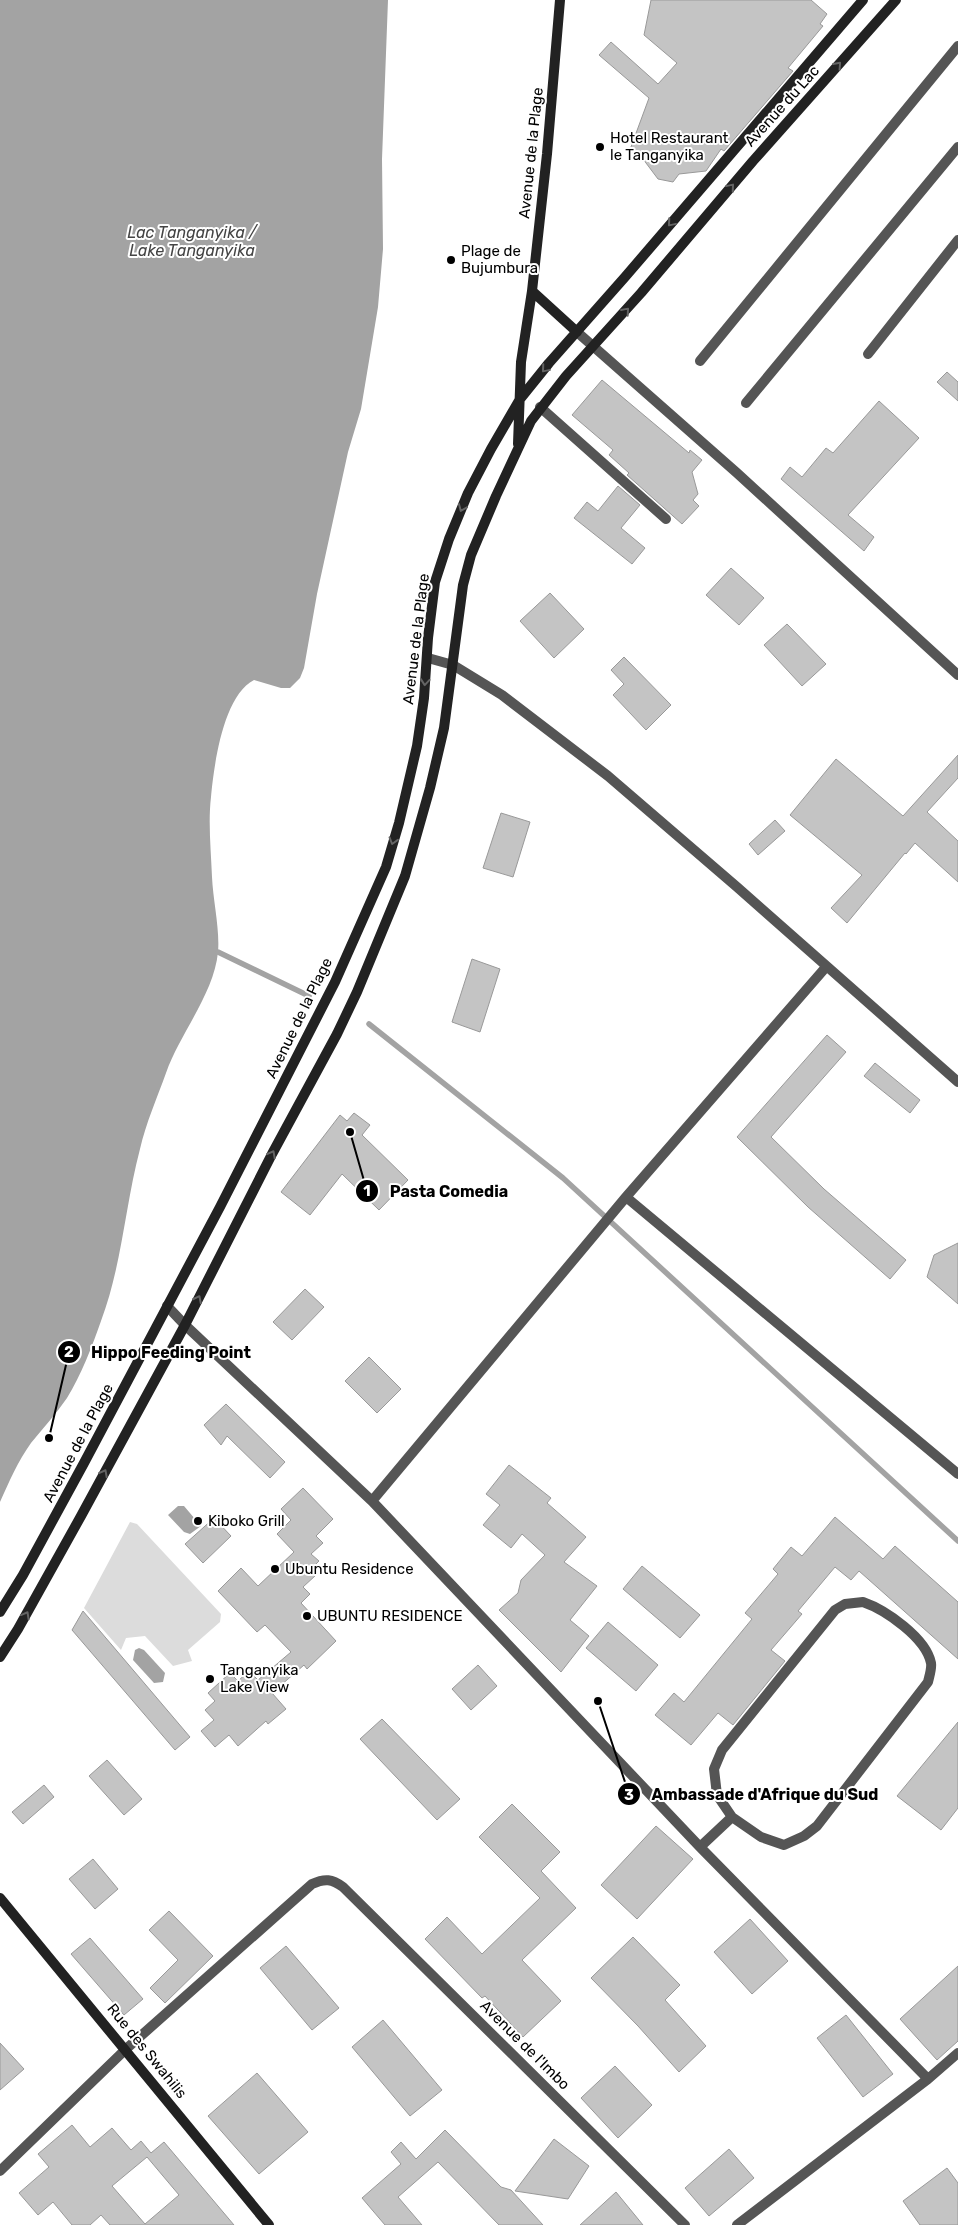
<svg xmlns="http://www.w3.org/2000/svg" width="958" height="2225" font-family="Rubik,sans-serif">
  <style>
    .green { fill: #dcdcdc }
    .water { fill: #a3a3a3 }
    .lines { fill: none; stroke-linecap: round; stroke-linejoin: round }
    .stream { stroke: #a3a3a3; stroke-width: 5.5 }
    .building { fill: #c4c4c4; stroke: #999; fill-rule: evenodd }
    .lane { stroke: #555; stroke-width: 10 }
    .street { stroke: #555; stroke-width: 10 }
    .secondary { stroke: #222; stroke-width: 10 }
    .oneway { stroke: #646464 }
    .poi-dot { fill: #000; stroke: #fff; stroke-width: 2 }
    .labels { text-anchor: middle; dominant-baseline: central; stroke-width: 4; stroke-linejoin: round; paint-order: stroke }
    .street-label { font-size: 15px; fill: #000; stroke: #fff }
    .poi-label { font-size: 15px; fill: #000; stroke: #fff; text-anchor: start }
    .water-label { font-size: 16px; font-style: italic; fill: #444; stroke: #fff }
    .leader { fill: none; stroke: #000; stroke-width: 2 }
    .callout-dot { fill: #000; stroke: #fff; stroke-width: 2 }
    .mark-label { font-size: 15px; text-anchor: middle; font-weight: bold; fill: #fff }
    .callout-label { font-size: 16px; text-anchor: middle; font-weight: bold; fill: #000; stroke: #fff; stroke-width: 4; stroke-linejoin: round; paint-order: stroke }
  </style>
  <rect width="100%" height="100%" fill="#fff"/>
  <path class="green" d="M130 1522 137 1524 221 1614 220 1622 188 1650 192 1661 173 1666 145 1636 126 1638 121 1650 84 1608Z"/>
  <path class="water" d="M0 0H388L382 159 383 249 378 307 361 409 348 452 317 594 304 668 300 678 290 688H281L254 680C223 696 214 765 211 797 208 822 211 851 212 877 213 900 220 930 218 952 214 994 180 1033 166 1073 157 1098 146 1123 140 1149 125 1206 122 1265 101 1321 92 1347 81 1375 67 1398 56 1414 43 1428 31 1443 18 1461 9 1482 0 1502Z
    M178 1506H184L201 1526 190 1534 184 1532 168 1515Z
    M139 1648 144 1650 165 1673 163 1682 154 1683 133 1660 135 1650Z"/>
  <g class="lines">
    <path class="stream" d="M218 952 309 996
      M369 1024 563 1178 958 1541"/>
  </g>
  <path class="building" d="M651 0H811L827 14 820 24 823 26 788 68 793 71 724 151 721 149 706 171 679 174 673 182 658 179 643 159 628 155 649 98 599 55 611 42 658 84 677 63 644 35Z
    M947 372 958 382V401L937 382Z
    M602 380 689 453 690 450 702 460 692 472 698 494 693 500 699 506 682 524 627 475 629 473 609 455 613 450 572 415Z
    M879 401 919 438 848 515 874 537 864 551 781 479 790 467 802 477 826 448 833 453Z
    M618 486 640 505 621 528 645 548 632 564 574 518 587 502 598 511Z
    M731 568 764 598 739 625 706 595Z
    M550 593 584 629 554 658 520 621Z
    M787 624 826 664 802 686 764 645Z
    M624 657 671 705 646 730 613 695 624 684 611 670Z
    M958 755V778L927 812 958 841V882L915 843 906 854 905 853 847 923 831 908 862 875 790 815 836 759 903 816Z
    M501 813 530 822 513 877 483 868Z
    M775 820 785 831 758 855 749 844Z
    M472 959 500 969 480 1032 452 1022Z
    M827 1035 846 1052 771 1137 824 1189 906 1260 890 1279 808 1207 737 1137Z
    M875 1063 920 1100 910 1113 864 1076Z
    M354 1113 370 1125 362 1135 408 1180 379 1210 342 1174 310 1215 281 1192 340 1115 347 1121Z
    M958 1243V1304L927 1277 934 1255Z
    M305 1289 324 1307 292 1340 273 1322Z
    M369 1357 401 1389 377 1413 345 1381Z
    M226 1404 285 1462 270 1478 227 1436 221 1445 204 1425Z
    M509 1465 551 1498 547 1503 586 1537 564 1562 597 1586 570 1620 589 1636 561 1672 499 1610 518 1593 521 1580 545 1555 522 1534 511 1548 483 1525 500 1505 486 1494Z
    M303 1488 333 1519 316 1536 323 1543 311 1554 319 1561 311 1569 316 1575 303 1587 310 1594 301 1603 336 1641 307 1669 304 1665 272 1693 286 1709 268 1724 266 1721 238 1746 229 1735 215 1747 201 1731 214 1720 205 1710 215 1701 208 1693 230 1673 238 1681 249 1671 258 1680 291 1652 265 1625 257 1632 218 1591 241 1568 258 1586 294 1552 277 1534 291 1520 281 1509Z
    M835 1517 883 1559 895 1546 958 1602V1659L859 1571 851 1580 835 1567 798 1611 802 1614 771 1650 785 1661 733 1725 718 1713 691 1745 655 1715 674 1693 684 1702 752 1619 745 1613 778 1574 773 1569 791 1547 802 1556Z
    M214 1518 231 1536 203 1563 185 1544Z
    M642 1566 700 1615 680 1638 623 1589Z
    M83 1611 190 1737 175 1750 72 1630Z
    M608 1622 658 1665 636 1691 586 1648Z
    M478 1665 497 1686 471 1710 452 1689Z
    M382 1719 460 1799 437 1820 360 1739Z
    M958 1722V1808L941 1830 897 1796Z
    M107 1760 142 1799 124 1815 89 1776Z
    M44 1785 54 1797 23 1824 12 1812Z
    M512 1804 560 1852 541 1871 576 1908 522 1960 561 2001 523 2037 485 1996 482 1998 425 1939 447 1917 482 1954 540 1898 479 1837Z
    M656 1826 693 1859 637 1919 601 1885Z
    M93 1859 118 1889 95 1909 69 1879Z
    M169 1911 213 1956 165 2003 150 1988 178 1960 149 1930Z
    M750 1919 788 1961 752 1994 714 1952Z
    M633 1937 680 1985 665 2000 706 2046 679 2072 638 2026 591 1978Z
    M90 1938 143 1999 124 2015 71 1954Z
    M286 1946 339 2008 312 2030 260 1968Z
    M958 1966V2041L937 2060 900 2019Z
    M846 2015 893 2074 863 2097 817 2038Z
    M383 2020 442 2090 410 2116 352 2047Z
    M0 2043 24 2069 0 2090Z
    M615 2066 652 2105 618 2138 581 2098Z
    M257 2073 308 2132 259 2174 208 2116Z
    M72 2125 90 2147 112 2128 131 2150 141 2141 151 2153 164 2142 234 2225H110L101 2215 90 2225H72L53 2202 38 2215 19 2193 49 2167 38 2154ZM147 2157 179 2195 145 2224 112 2186Z
    M445 2130 501 2187 511 2190 543 2225H499L438 2162 398 2197 422 2225H385L362 2198 401 2164 391 2152 401 2142 416 2159Z
    M554 2139 589 2166 568 2199 515 2191Z
    M729 2149 754 2178 709 2216 685 2188Z
    M947 2168 958 2183V2225H920L903 2201Z
    M616 2192 643 2225H580Z"/>
  <g class="lines">
    <path class="lane" d="M868 354 958 240
      M700 361 958 46
      M746 403 958 147
      M540 407 666 519"/>
    <path class="street" d="M577 332 737 473 958 675
      M428 658 453 665 502 695 608 776 737 887 958 1082
      M626 1197 958 1474
      M167 1306 185 1325 372 1501 700 1847 928 2079
      M372 1501 626 1197 826 967
      M863 1602C886 1610 926 1638 931 1663 932 1669 929 1677 928 1682L817 1826 804 1836 784 1845 761 1837 732 1817 717 1795 714 1769 722 1750 835 1610 845 1604Z
      M700 1847 732 1817
      M0 2171 126 2049 312 1884C325 1878 332 1879 343 1887L685 2225
      M737 2225 928 2079 958 2053"/>
    <path class="secondary" d="M532 291 577 332
      M518 444 521 362 532 291 547 154 560 0
      M0 1612 23 1575 84 1463 220 1207 335 982 386 867 399 823 417 746 424 698 428 638 435 582 449 539 468 493 491 449 520 399 549 363 625 277 863 0
      M0 1657 18 1629 81 1516 185 1325 272 1154 337 1034 357 992 405 876 430 788 444 728 463 585 471 555 496 496 531 421 566 376 641 293 753 161 896 0
      M0 1898 269 2225"/>
  </g>
  <defs><path id="oneway-chevron" d="M-2-3.5L2.5 0L-2 3.5" fill="none" stroke-width="1.6" stroke-linecap="round" stroke-linejoin="round" transform="scale(1.25)"/></defs>
  <g class="oneway">
    <use href="#oneway-chevron" transform="translate(838 65) rotate(-48)"/>
    <use href="#oneway-chevron" transform="translate(731 187) rotate(-50)"/>
    <use href="#oneway-chevron" transform="translate(671 223) rotate(130)"/>
    <use href="#oneway-chevron" transform="translate(626 311) rotate(-49)"/>
    <use href="#oneway-chevron" transform="translate(545 369) rotate(130)"/>
    <use href="#oneway-chevron" transform="translate(462 508) rotate(113)"/>
    <use href="#oneway-chevron" transform="translate(425 682) rotate(95)"/>
    <use href="#oneway-chevron" transform="translate(393 841) rotate(107)"/>
    <use href="#oneway-chevron" transform="translate(272 1154) rotate(-62)"/>
    <use href="#oneway-chevron" transform="translate(198 1299) rotate(-63)"/>
    <use href="#oneway-chevron" transform="translate(104 1473) rotate(-62)"/>
    <use href="#oneway-chevron" transform="translate(26 1615) rotate(-61)"/>
  </g>
  <g class="poi-dot">
    <circle cx="600" cy="147" r="5"/>
    <circle cx="451" cy="260" r="5"/>
    <circle cx="198" cy="1521" r="5"/>
    <circle cx="275" cy="1569" r="5"/>
    <circle cx="307" cy="1616" r="5"/>
    <circle cx="210" cy="1679" r="5"/>
  </g>
  <g class="labels">
    <g class="street-label">
      <text transform="translate(782 106) rotate(-48)">Avenue du Lac</text>
      <text transform="translate(531 153) rotate(-84)">Avenue de la Plage</text>
      <text transform="translate(416 639) rotate(-83)">Avenue de la Plage</text>
      <text transform="translate(299 1018) rotate(-64)">Avenue de la Plage</text>
      <text transform="translate(78 1443) rotate(-62)">Avenue de la Plage</text>
      <text transform="translate(525 2045) rotate(45)">Avenue de l'Imbo</text>
      <text transform="translate(147 2051) rotate(51)">Rue des Swahilis</text>
    </g>
    <g class="poi-label">
      <text x="610" y="138">Hotel Restaurant<tspan x="610" dy="17">le Tanganyika</tspan></text>
      <text x="461" y="251">Plage de<tspan x="461" dy="17">Bujumbura</tspan></text>
      <text x="208" y="1521">Kiboko Grill</text>
      <text x="285" y="1569">Ubuntu Residence</text>
      <text x="317" y="1616">UBUNTU RESIDENCE</text>
      <text x="220" y="1670">Tanganyika<tspan x="220" dy="17">Lake View</tspan></text>
    </g>
    <g class="water-label">
      <text x="192" y="232">Lac Tanganyika /<tspan x="192" dy="18">Lake Tanganyika</tspan></text>
    </g>
  </g>
  <path class="leader" d="M350 1132L367 1191M49 1438L69 1352M598 1701L629 1794"/>
  <g class="callout-dot">
    <circle cx="350" cy="1132" r="5"/>
    <circle cx="49" cy="1438" r="5"/>
    <circle cx="598" cy="1701" r="5"/>
    <circle cx="367" cy="1191" r="12"/>
    <circle cx="69" cy="1352" r="12"/>
    <circle cx="629" cy="1794" r="12"/>
  </g>
  <g class="mark-label">
    <text x="367" y="1196">1</text>
    <text x="69" y="1357">2</text>
    <text x="629" y="1800">3</text>
  </g>
  <g class="callout-label">
    <text x="449" y="1197">Pasta Comedia</text>
    <text x="171" y="1358">Hippo Feeding Point</text>
    <text x="765" y="1800">Ambassade d'Afrique du Sud</text>
  </g>
</svg>
